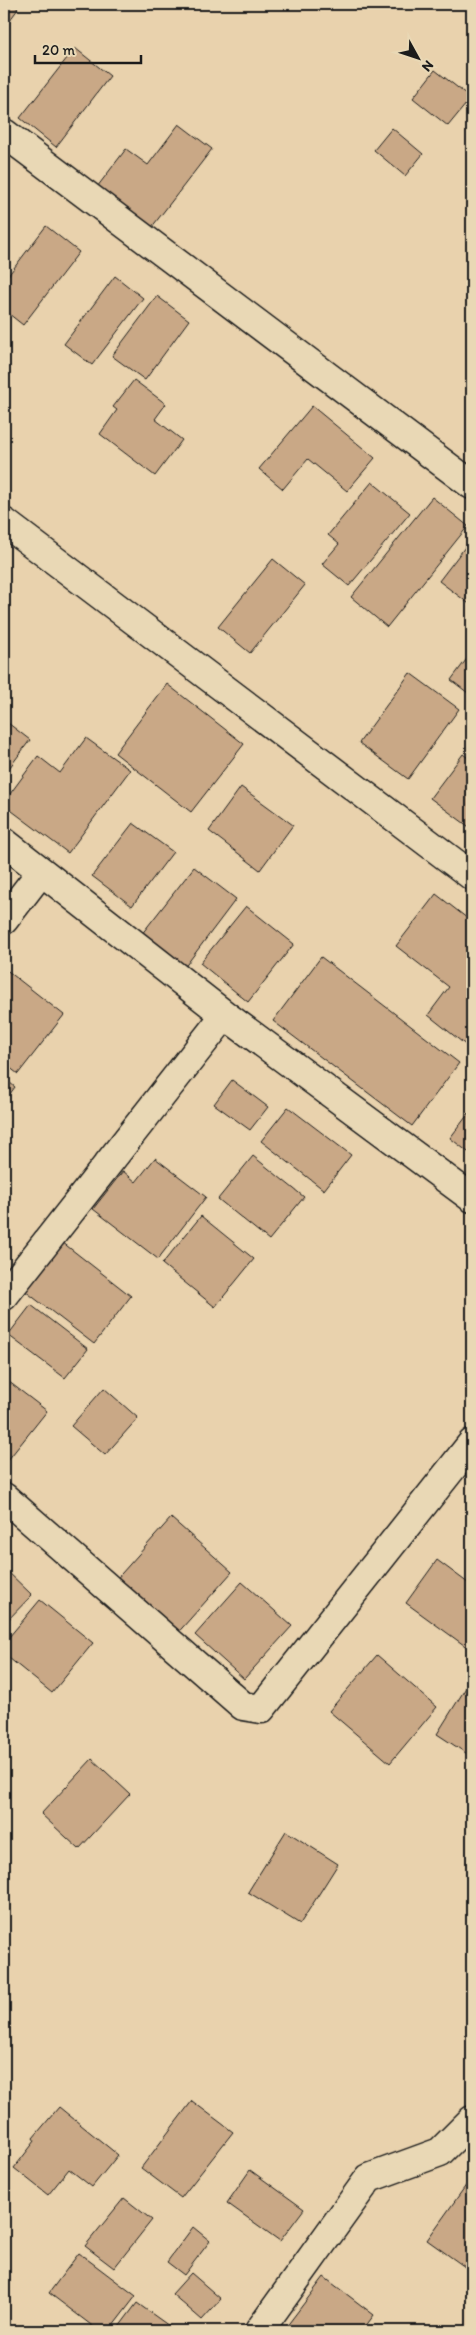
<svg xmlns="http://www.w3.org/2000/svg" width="476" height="2335" font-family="Itim,sans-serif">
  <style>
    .building { fill: #c9a886; stroke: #1c1c1c }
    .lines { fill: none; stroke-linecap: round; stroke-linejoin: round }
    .minor-casing { stroke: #1c1c1c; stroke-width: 31 }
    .minor { stroke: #e9d8b5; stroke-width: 28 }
  </style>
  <rect width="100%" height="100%" fill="#e9d2ad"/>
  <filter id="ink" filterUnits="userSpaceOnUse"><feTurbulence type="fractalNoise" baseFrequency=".02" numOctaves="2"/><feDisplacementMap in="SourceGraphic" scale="10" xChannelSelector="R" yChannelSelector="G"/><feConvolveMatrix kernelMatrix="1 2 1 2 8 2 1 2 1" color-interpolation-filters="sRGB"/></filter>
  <g filter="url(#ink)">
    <path class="building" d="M4 4H12L18 9 4 28Z
      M75 48 110 76 56 147 20 118Z
      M435 70 471 98 448 126 413 98Z
      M179 124 212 149 148 232 94 191 126 149 148 165Z
      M392 128 423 154 405 176 374 150Z
      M46 226 79 252 23 325 4 310V281Z
      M115 276 143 298 92 365 64 344Z
      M157 296 189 320 145 380 112 356Z
      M134 380 166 404 155 419 182 440 155 476 100 434 117 410 113 407Z
      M312 406 375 458 347 491 308 459 283 489 259 469Z
      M372 482 410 513 349 586 322 564 339 544 328 535Z
      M432 497 468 526 387 627 351 597Z
      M472 538V606L439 581Z
      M273 559 305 585 250 653 218 627Z
      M472 652V696L451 680Z
      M410 673 459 709 408 779 359 743Z
      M167 684 244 744 191 812 115 753Z
      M4 720 30 740 4 775Z
      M86 738 130 770 68 853 4 805V802L38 756 60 773Z
      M463 754 472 761V829L430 798Z
      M241 787 293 825 260 870 209 831Z
      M133 823 173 852 132 906 92 876Z
      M194 867 236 899 184 968 141 935Z
      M436 894 472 922V1050L428 1015 449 987 396 946Z
      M246 906 294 944 248 1002 200 963Z
      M321 957 459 1063 412 1126 273 1021Z
      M4 968 64 1015 18 1074 4 1063Z
      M4 1078 15 1087 4 1102Z
      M232 1080 268 1107 250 1130 214 1104Z
      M288 1107 351 1155 324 1190 261 1141Z
      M472 1109V1155L450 1138Z
      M253 1156 304 1197 269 1240 218 1199Z
      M155 1158 206 1197 158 1259 93 1209 123 1171 136 1182Z
      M201 1216 254 1259 215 1307 162 1264Z
      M62 1242 131 1296 94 1344 25 1291Z
      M31 1305 88 1349 65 1378 8 1335Z
      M4 1378 47 1411 8 1460 4 1457Z
      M104 1388 138 1418 105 1455 71 1426Z
      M171 1518 232 1572 174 1637 113 1583Z
      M437 1560 472 1586V1642L468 1648 406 1603Z
      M4 1568 32 1595 4 1624Z
      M242 1582 292 1626 244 1679 195 1635Z
      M40 1600 93 1643 52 1693 4 1654V1643Z
      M377 1655 437 1707 390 1763 329 1711Z
      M472 1678V1757L437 1734Z
      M92 1759 130 1794 79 1849 41 1814Z
      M286 1831 338 1864 300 1924 248 1892Z
      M192 2101 233 2132 181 2198 141 2168Z
      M59 2107 118 2155 92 2187 69 2169 48 2195 14 2168 35 2141 33 2138Z
      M250 2170 304 2209 280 2241 227 2203Z
      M472 2177V2272L427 2240Z
      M124 2198 152 2220 114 2268 85 2246Z
      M193 2227 210 2241 184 2275 167 2262Z
      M79 2253 136 2296 109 2331H99L49 2293Z
      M191 2273 221 2299 202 2320 172 2294Z
      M324 2277 374 2315 362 2331H283Z
      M137 2303 176 2331H116Z"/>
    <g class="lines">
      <defs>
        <path id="minor" d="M4 133 472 485
          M4 522 472 876
          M4 842 225 1015 472 1198
          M4 920 41 872
          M4 1296 225 1015
          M4 1497 243 1706 261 1709 472 1443
          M259 2331 369 2178 440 2152 472 2120"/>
      </defs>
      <use href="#minor" class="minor-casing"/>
      <use href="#minor" class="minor"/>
    </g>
  </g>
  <rect width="476" height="2335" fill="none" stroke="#e9d8b5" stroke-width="20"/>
  <rect x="10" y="10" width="456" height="2315" fill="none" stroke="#1c1c1c" stroke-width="2" filter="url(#ink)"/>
  <g transform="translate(418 58) rotate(130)" stroke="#e9d8b5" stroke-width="4" paint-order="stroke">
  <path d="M0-4L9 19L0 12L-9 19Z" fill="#1c1c1c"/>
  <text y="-8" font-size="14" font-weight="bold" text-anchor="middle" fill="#1c1c1c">N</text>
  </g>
  <path d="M35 55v8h106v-8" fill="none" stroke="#1c1c1c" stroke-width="2.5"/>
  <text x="42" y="55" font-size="15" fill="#1c1c1c" stroke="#e9d8b5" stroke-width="4" paint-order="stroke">20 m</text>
</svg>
